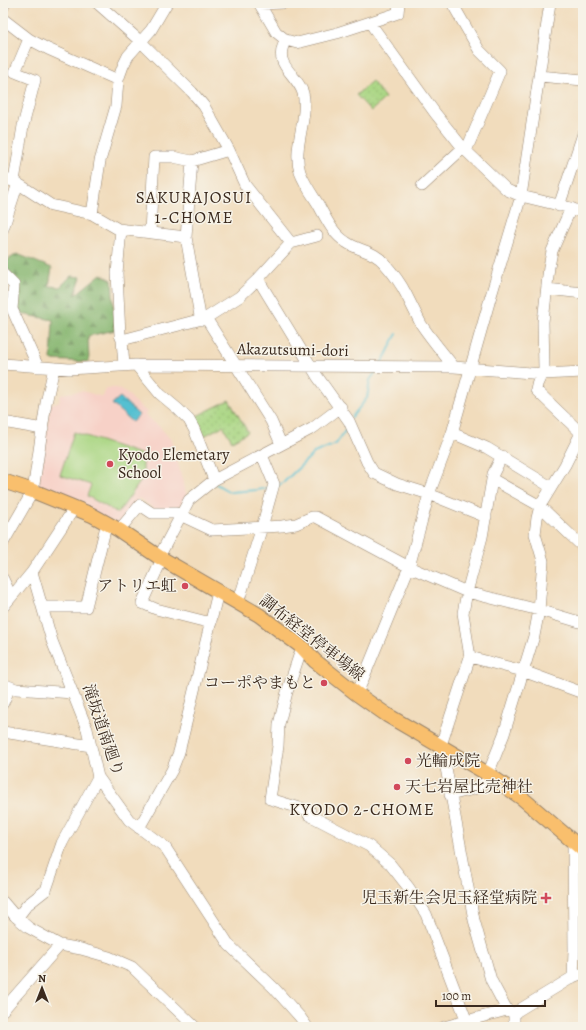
<svg xmlns="http://www.w3.org/2000/svg" width="586" height="1030" font-family="Alegreya,'Noto Serif JP',serif">
  <style>
    .built { fill: #f7d1c7 }
    .forest { fill: url(#forest-firs); stroke: #607046 }
    .park { fill: url(#park-dots); stroke: #728050 }
    .garden { fill: #a8d581; stroke: #728050 }
    .water { fill: url(#water-ripples); stroke: #487578 }
    .lines { fill: none; stroke-linecap: round; stroke-linejoin: round }
    .stream { stroke: #55c0d1; stroke-width: 2 }
    .minor-casing { stroke: #96836d; stroke-width: 12 }
    .major-casing { stroke: #96836d; stroke-width: 16 }
    .minor { stroke: #fff; stroke-width: 11 }
    .major { stroke: #f9bf6d; stroke-width: 14 }
    .poi-dot { fill: #d1495b; stroke: #f7f3e8; stroke-width: 1.5 }
    .labels { text-anchor: middle; dominant-baseline: central; stroke-width: 3; stroke-linejoin: round; paint-order: stroke }
    .street-label { font-size: 16px; fill: #3b2a1e; stroke: #f7f3e8 }
    .poi-label { font-size: 16px; fill: #3b2a1e; stroke: #f7f3e8; text-anchor: start }
    .neighbourhood-label { font-size: 17px; letter-spacing: 1px; fill: #3b2a1e; stroke: #f7f3e8 }
  </style>
  <defs>
    <pattern id="forest-firs" width="22" height="20" patternUnits="userSpaceOnUse"><rect width="22" height="20" fill="#86b66f"/><path d="M5 1l3.5 6h-7zM16 11l3.5 6h-7z" fill="#6f945b"/></pattern>
    <pattern id="park-dots" width="8" height="8" patternUnits="userSpaceOnUse"><rect width="8" height="8" fill="#a8d581"/><path d="M2 2h.1M6 6h.1" fill="none" stroke="#92b76f" stroke-width="1.8" stroke-linecap="round"/></pattern>
    <pattern id="water-ripples" width="26" height="14" patternUnits="userSpaceOnUse"><rect width="26" height="14" fill="#55c0d1"/><path d="M2 4q2-2 4 0t4 0M15 11q2-2 4 0t4 0" fill="none" stroke="#489ca9"/></pattern>
  </defs>
  <rect width="100%" height="100%" fill="#f7f3e8"/>
  <filter id="ink" filterUnits="userSpaceOnUse"><feTurbulence type="fractalNoise" baseFrequency=".025" numOctaves="2"/><feDisplacementMap in="SourceGraphic" scale="8" xChannelSelector="R" yChannelSelector="G"/><feConvolveMatrix kernelMatrix="1 2 1 2 8 2 1 2 1" color-interpolation-filters="sRGB"/></filter>
  <filter id="wash" filterUnits="userSpaceOnUse"><feTurbulence type="fractalNoise" baseFrequency=".012" numOctaves="4" result="noise"/><feDisplacementMap in="SourceGraphic" scale="16" xChannelSelector="R" yChannelSelector="G"/><feGaussianBlur stdDeviation="0.9" result="paint"/><feColorMatrix in="noise" values="0 0 0 0 0 0 0 0 0 0 0 0 0 0 0 0 0 1.4 0 .05"/><feComposite in="paint" operator="in"/></filter>
  <g filter="url(#wash)">
    <rect width="100%" height="100%" fill="#f1dcbc"/>
    <path class="built" d="M106 388H116L126 392 136 403 147 412 145 415 160 427 171 440 187 496 177 511 154 509 139 498 118 524 38 488 50 404 59 402 61 394 82 391 103 397Z"/>
    <path class="forest" d="M17 254 52 268 49 286 60 287 71 276 81 277 75 295 101 274 112 280 115 330 88 336 89 362 51 360 53 320 22 314 18 309V283L3 263Z"/>
    <path class="park" d="M372 81 385 98 371 111 356 95Z
      M229 400 248 432 232 441 223 426 204 436 198 424 193 418Z"/>
    <path class="garden" d="M74 432 143 455V478L118 513 87 496 91 485 60 475Z"/>
    <path class="water" d="M120 397 139 415 132 422 112 404Z"/>
    <g class="lines">
      <path class="stream" d="M381 363C388 354 391 343 397 334
        M351 418 367 398 370 380 377 370
        M216 484 230 492 256 490 269 488
        M277 486 284 482 314 453 336 444 347 428"/>
    </g>
  </g>
  <g filter="url(#ink)">
    <g class="lines">
      <defs>
        <path id="minor" d="M97 3 140 41 192 92 204 106 229 150 245 185 291 243
          M259 3 276 32 286 40 297 43 337 33 398 13 399 3
          M452 3 479 50 500 71 466 151
          M260 4 283 3
          M3 7 5 3
          M3 19 29 39 48 49 118 80
          M372 22 373 27 435 113 463 148 507 190 521 196 571 208 583 213
          M286 40C271 65 297 73 303 93 309 118 292 147 300 172 304 183 311 193 318 204 326 218 332 233 346 242 359 251 375 251 385 264 393 273 401 284 406 294 411 304 416 314 421 324 431 339 443 353 454 367
          M539 76 583 80
          M192 161 186 237 200 316 202 320
          M3 179 14 181 51 205 92 214 118 229 186 237
          M14 181 23 126 35 80 15 72 29 39
          M422 186 463 148
          M559 206 583 134
          M571 208 552 251 549 267 543 322 544 368C542 378 537 379 536 390L583 435
          M92 214 100 161 116 106 118 80 123 66 128 56 151 30 167 3
          M3 229 18 183
          M121 230 117 273 120 335 122 340 124 365
          M150 232 154 157H173L192 161 229 150
          M3 274 14 285 12 309 38 367
          M258 279 317 376 349 421 367 462 374 473 397 484 429 494 486 517
          M547 289 583 293
          M206 318 271 421 281 444
          M122 340 206 318 239 297 258 279 291 243 317 236
          M3 364 69 369 136 365 454 367 543 374 583 372
          M136 365 160 394 178 409 189 420 194 429 214 480
          M3 422 43 429
          M452 433 487 448 551 487
          M502 456 493 474 482 537 467 592 463 613 470 657 442 742V746L474 920 491 980 507 1010
          M492 479 540 506 583 547
          M119 530 140 505 152 513H176L212 530 282 526 296 524 312 517H316L409 567 467 592 539 610 583 623
          M3 543 33 491 46 403 54 368
          M159 557 189 500 214 480 313 428 341 407
          M162 559 142 603 156 609 211 623
          M32 572 52 641 87 729 98 777 129 820 165 847 229 945 274 988 300 1017 307 1027
          M3 579 11 596
          M238 603 262 527 274 484 262 455
          M3 607 32 572 75 507
          M43 607H86L107 522
          M302 647 287 692 279 724 278 746 270 799 310 811 309 815 369 846 390 864 409 888 426 914 469 1027
          M470 657 523 671 583 693
          M3 684 16 689 73 693
          M357 694 409 567 429 494 452 433 490 299 521 196 550 3
          M3 703 10 687
          M3 732 91 746
          M488 774 504 734 534 636 539 610 543 561 535 534 537 518 540 506 565 465 581 433
          M450 795 474 789 494 778
          M139 828 172 770 179 752 218 592
          M3 902 15 916 29 928 60 945 81 949 109 957 132 967 195 1027
          M17 918 27 905 46 890 62 843 98 777
          M573 977 574 951 573 845 575 842
          M3 1010 60 945
          M514 1013 573 977 583 973
          M514 1013V1027
          M444 1027 507 1010 514 1013"/>
        <path id="major" d="M3 481 33 491 92 515 119 530 159 557 259 615 302 647 315 661 357 694 387 715 488 774 522 798 583 850"/>
      </defs>
      <use href="#minor" class="minor-casing"/>
      <use href="#major" class="major-casing"/>
      <use href="#minor" class="minor"/>
      <use href="#major" class="major"/>
    </g>
  </g>
  <g class="poi-dot">
    <circle cx="110" cy="464" r="4"/>
    <circle cx="185" cy="586" r="4"/>
    <circle cx="324" cy="683" r="4"/>
    <circle cx="408" cy="761" r="4"/>
    <circle cx="397" cy="787" r="4"/>
    <path d="M544 892h4v4h4v4h-4v4h-4v-4h-4v-4h4z"/>
  </g>
  <g class="labels">
    <g class="street-label">
      <text transform="translate(293 350) rotate(1)">Akazutsumi-dori</text>
      <text transform="translate(312 638) rotate(38)">調布経堂停車場線</text>
      <text transform="translate(103 730) rotate(71)">滝坂道南廻り</text>
    </g>
    <g class="poi-label">
      <text x="118" y="455">Kyodo Elemetary<tspan x="118" dy="18">School</tspan></text>
      <text x="177" y="586" text-anchor="end">アトリエ虹</text>
      <text x="316" y="683" text-anchor="end">コーポやまもと</text>
      <text x="416" y="761">光輪成院</text>
      <text x="405" y="787">天七岩屋比売神社</text>
      <text x="537" y="898" text-anchor="end">児玉新生会児玉経堂病院</text>
    </g>
    <g class="neighbourhood-label">
      <text x="194" y="197">SAKURAJOSUI<tspan x="194" dy="20">1-CHOME</tspan></text>
      <text x="362" y="809">KYODO 2-CHOME</text>
    </g>
  </g>
  <rect width="586" height="1030" fill="none" stroke="#f7f3e8" stroke-width="16"/>
  <g transform="translate(42 988)" stroke="#f7f3e8" stroke-width="3" paint-order="stroke">
  <path d="M0-3L7 15L0 10L-7 15Z" fill="#3b2a1e"/>
  <text y="-6" font-size="11" font-weight="bold" text-anchor="middle" fill="#3b2a1e">N</text>
  </g>
  <path d="M436 1000v6h109v-6" fill="none" stroke="#3b2a1e" stroke-width="2"/>
  <text x="442" y="1000" font-size="12" fill="#3b2a1e" stroke="#f7f3e8" stroke-width="3" paint-order="stroke">100 m</text>
</svg>
